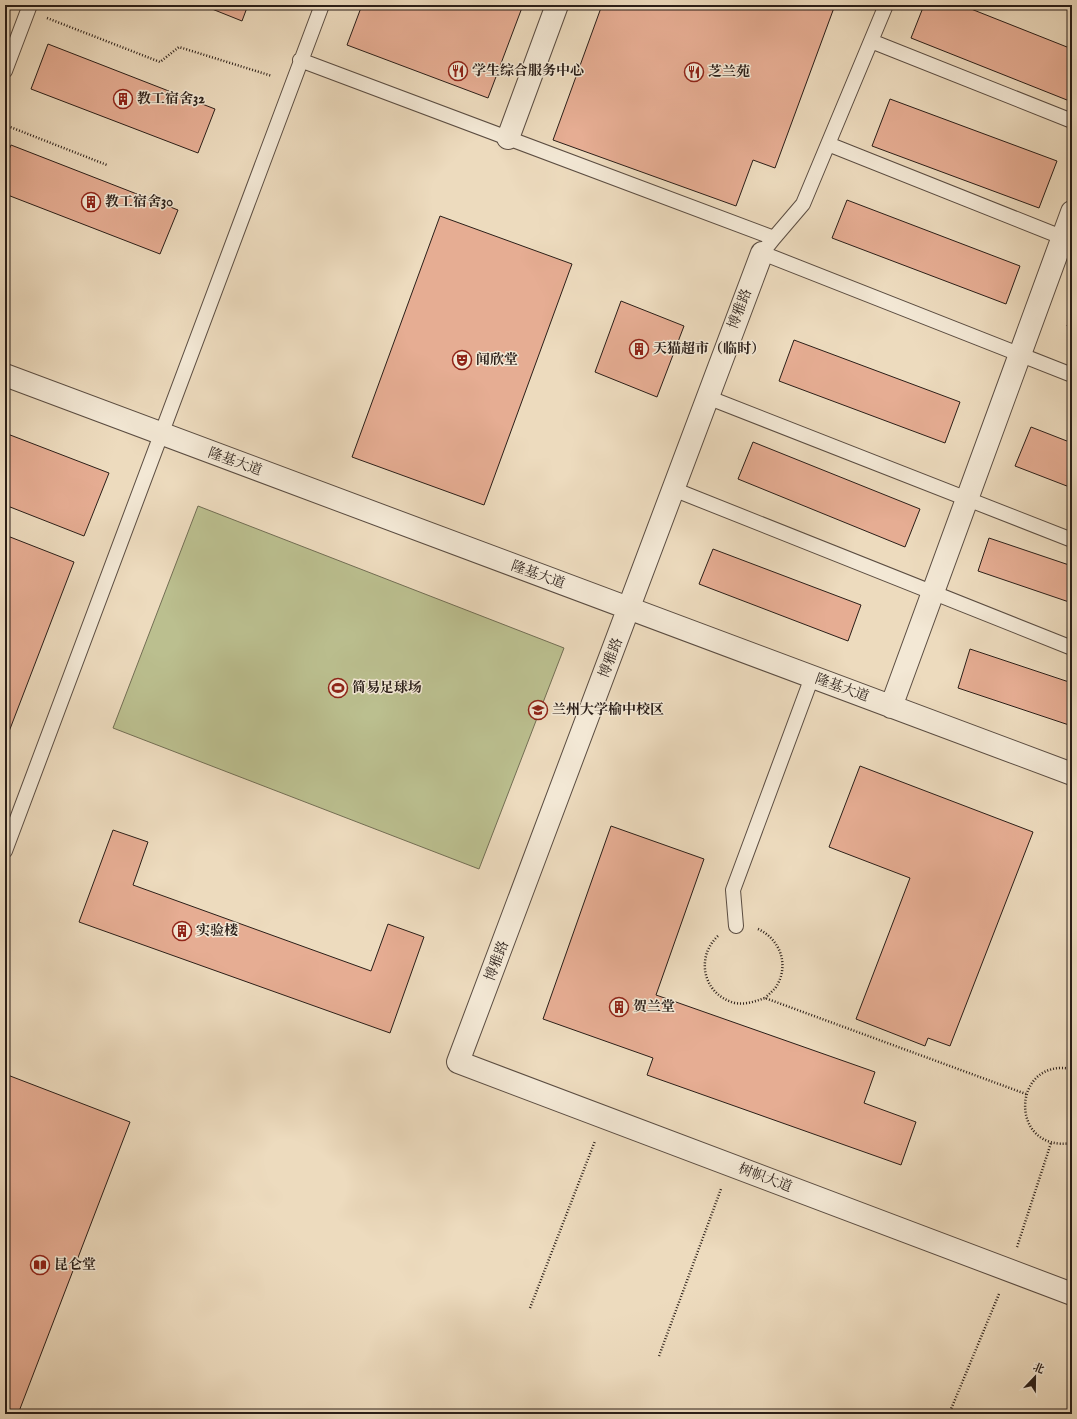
<svg xmlns="http://www.w3.org/2000/svg" width="1077" height="1419" font-family="'IM FELL English','Noto Serif SC',serif">
  <style>
    .green { fill: #bbbf8f; stroke: #726e54 }
    .building { fill: #e6ad93; stroke: #2a1e18 }
    .lines { fill: none; stroke-linecap: round; stroke-linejoin: round }
    .service-casing { stroke: #5b4d42; stroke-width: 16 }
    .minor-casing { stroke: #5b4d42; stroke-width: 24 }
    .path { stroke: #2a1e18; stroke-width: 2.5; stroke-dasharray: 1 2; stroke-linecap: butt }
    .service { stroke: #f3e8d5; stroke-width: 14 }
    .minor { stroke: #f3e8d5; stroke-width: 22 }
    .labels { text-anchor: middle; dominant-baseline: central; stroke-width: 3; stroke-linejoin: round; paint-order: stroke }
    .poi-label { font-size: 14px; font-weight: bold; fill: #2a1e18; stroke: #f3e8d5; text-anchor: start }
    .street-label { font-size: 14px; fill: #2a1e18; stroke: #f3e8d5 }
  </style>
  <rect width="100%" height="100%" fill="#eddbbe"/>
  <filter id="stains"><feTurbulence type="fractalNoise" baseFrequency=".005" numOctaves="4"/><feColorMatrix values="0 0 0 0 .2 0 0 0 0 .09 0 0 0 0 .02 0 0 0 .5 -.17"/></filter>
  <radialGradient id="worn" r=".72"><stop offset=".6" stop-color="#630" stop-opacity="0"/><stop offset="1" stop-color="#630" stop-opacity=".3"/></radialGradient>
  <path class="green" d="M198 506 564 648 479 869 113 728Z"/>
  <path class="building" d="M202 5H248L242 21Z
    M362 5H523L488 98 347 45Z
    M602 5H835L775 168 753 160 736 206 553 140Z
    M924 5H961L1072 49V102L911 38Z
    M48 44 215 109 198 153 31 89Z
    M890 99 1057 161 1039 208 872 146Z
    M11 145 178 210 160 254 5 194V160Z
    M847 200 1020 266 1006 304 832 238Z
    M440 216 572 264 484 505 352 457Z
    M621 301 684 326 657 397 595 372Z
    M1072 312V328L1067 326Z
    M794 340 960 402 945 443 779 381Z
    M1031 427 1072 443V488L1015 466Z
    M5 433 109 473 84 536 5 505Z
    M753 442 920 509 905 547 738 479Z
    M5 535 74 562 5 742Z
    M989 538 1072 566V603L978 571Z
    M713 549 861 605 848 641 699 584Z
    M970 649 1072 683V726L958 688Z
    M860 766 1033 832 950 1046 928 1038 925 1046 856 1019 910 878 829 847Z
    M611 826 704 859 656 995 875 1072 864 1103 916 1122 901 1165 647 1075 653 1058 543 1019Z
    M113 830 148 842 133 885 371 971 388 924 424 937 390 1033 79 922Z
    M5 1074 130 1122 18 1414 5 1409Z"/>
  <g class="lines">
    <defs>
      <path id="service" d="M871 41 1072 121
        M300 60 774 238 762 253 1072 375
        M5 71 30 5
        M828 144 1069 240
        M774 238 803 204 886 5
        M707 397 1072 540
        M673 489 1072 648
        M5 851 322 5
        M736 926 733 890 812 677"/>
      <path id="minor" d="M508 138 557 5
        M762 253 458 1062 1072 1294
        M5 375 1072 774
        M891 707 1072 212"/>
    </defs>
    <use href="#service" class="service-casing"/>
    <use href="#minor" class="minor-casing"/>
    <path class="path" d="M47 18 160 62 179 47 272 76
      M5 125 107 165
      M758 929C780 939 790 965 776 987 773 991 769 994 765 998
      M718 936C695 957 703 995 735 1003 746 1005 756 1001 765 998L1026 1094
      M1072 1069C1011 1057 1008 1153 1072 1143
      M1017 1247 1051 1143
      M530 1308 595 1141
      M659 1356 721 1189
      M949 1414 999 1294"/>
    <use href="#service" class="service"/>
    <use href="#minor" class="minor"/>
  </g>
  <defs>
    <symbol id="restaurant-ring" viewBox="-11 -11 22 22"><circle r="9.5" fill="#f3e8d5" stroke="#8f2418" stroke-width="1.5"/><path d="M-5-6h1v4h1v-4h1v4h1v-4h1v5L-1.5 .5V6h-2V.5L-5-1ZM5-6V6H3V1.5H1.5Q1.5-4 5-6Z" fill="#8f2418"/></symbol>
    <symbol id="building-ring" viewBox="-11 -11 22 22"><circle r="9.5" fill="#f3e8d5" stroke="#8f2418" stroke-width="1.5"/><path d="M-4-6H4V6H1V3H-1V6H-4ZM-2.5-4.3h1.7v1.8h-1.7ZM.8-4.3h1.7v1.8H.8ZM-2.5-1h1.7V.8h-1.7ZM.8-1h1.7V.8H.8Z" fill="#8f2418"/></symbol>
    <symbol id="theatre-ring" viewBox="-11 -11 22 22"><circle r="9.5" fill="#f3e8d5" stroke="#8f2418" stroke-width="1.5"/><path d="M-5-5.5Q0-4 5-5.5V0Q5 5 0 6Q-5 5-5 0ZM-3.3-2.5H-1v1.5H-3.3ZM1-2.5H3.3v1.5H1ZM-2.8 1Q0 5.5 2.8 1Z" fill="#8f2418"/></symbol>
    <symbol id="stadium-ring" viewBox="-11 -11 22 22"><circle r="9.5" fill="#f3e8d5" stroke="#8f2418" stroke-width="1.5"/><path d="M0-5a6.5 5 0 1 0 0 10a6.5 5 0 1 0 0-10ZM-3.5-1.8h7v3.6h-7Z" fill="#8f2418"/></symbol>
    <symbol id="university-ring" viewBox="-11 -11 22 22"><circle r="9.5" fill="#f3e8d5" stroke="#8f2418" stroke-width="1.5"/><path d="M0-5L7-2L0 1L-7-2ZM-4 1L0 2.5L4 1V4Q0 6-4 4Z" fill="#8f2418"/></symbol>
    <symbol id="library-ring" viewBox="-11 -11 22 22"><circle r="9.5" fill="#f3e8d5" stroke="#8f2418" stroke-width="1.5"/><path d="M-6-4Q-3-5.5-.7-3.5V5Q-3 3-6 4ZM6-4Q3-5.5 .7-3.5V5Q3 3 6 4Z" fill="#8f2418"/></symbol>
  </defs>
  <g fill-rule="evenodd">
    <use href="#restaurant-ring" x="447" y="60" width="22" height="22"/>
    <use href="#restaurant-ring" x="683" y="61" width="22" height="22"/>
    <use href="#building-ring" x="112" y="88" width="22" height="22"/>
    <use href="#building-ring" x="80" y="191" width="22" height="22"/>
    <use href="#building-ring" x="628" y="338" width="22" height="22"/>
    <use href="#theatre-ring" x="451" y="349" width="22" height="22"/>
    <use href="#stadium-ring" x="327" y="677" width="22" height="22"/>
    <use href="#university-ring" x="527" y="699" width="22" height="22"/>
    <use href="#building-ring" x="171" y="920" width="22" height="22"/>
    <use href="#building-ring" x="608" y="996" width="22" height="22"/>
    <use href="#library-ring" x="29" y="1254" width="22" height="22"/>
  </g>
  <g class="labels">
    <g class="poi-label">
      <text x="472" y="71">学生综合服务中心</text>
      <text x="708" y="72">芝兰苑</text>
      <text x="137" y="99">教工宿舍32</text>
      <text x="105" y="202">教工宿舍30</text>
      <text x="653" y="349">天猫超市（临时）</text>
      <text x="476" y="360">闻欣堂</text>
      <text x="352" y="688">简易足球场</text>
      <text x="552" y="710">兰州大学榆中校区</text>
      <text x="196" y="931">实验楼</text>
      <text x="633" y="1007">贺兰堂</text>
      <text x="54" y="1265">昆仑堂</text>
    </g>
    <g class="street-label">
      <text transform="translate(740 309) rotate(-69)">博雅路</text>
      <text transform="translate(235 462) rotate(20)">隆基大道</text>
      <text transform="translate(538 575) rotate(20)">隆基大道</text>
      <text transform="translate(611 658) rotate(-69)">博雅路</text>
      <text transform="translate(842 688) rotate(20)">隆基大道</text>
      <text transform="translate(497 961) rotate(-69)">博雅路</text>
      <text transform="translate(765 1178) rotate(21)">树帜大道</text>
    </g>
  </g>
  <rect width="1077" height="1419" fill="none" stroke="#eddbbe" stroke-width="20"/>
  <rect x="6" y="6" width="1065" height="1407" fill="none" stroke="#2a1e18" stroke-width="2"/>
  <rect x="10" y="10" width="1057" height="1399" fill="none" stroke="#2a1e18"/>
  <g transform="translate(1035 1377) rotate(22)" stroke="#f3e8d5" stroke-width="3" paint-order="stroke">
  <path d="M0-3L7 15L0 10L-7 15Z" fill="#2a1e18"/>
  <text y="-6" font-size="11" font-weight="bold" text-anchor="middle" fill="#2a1e18">北</text>
  </g>
  <rect width="100%" height="100%" filter="url(#stains)"/>
  <rect width="100%" height="100%" fill="url(#worn)"/>
</svg>
